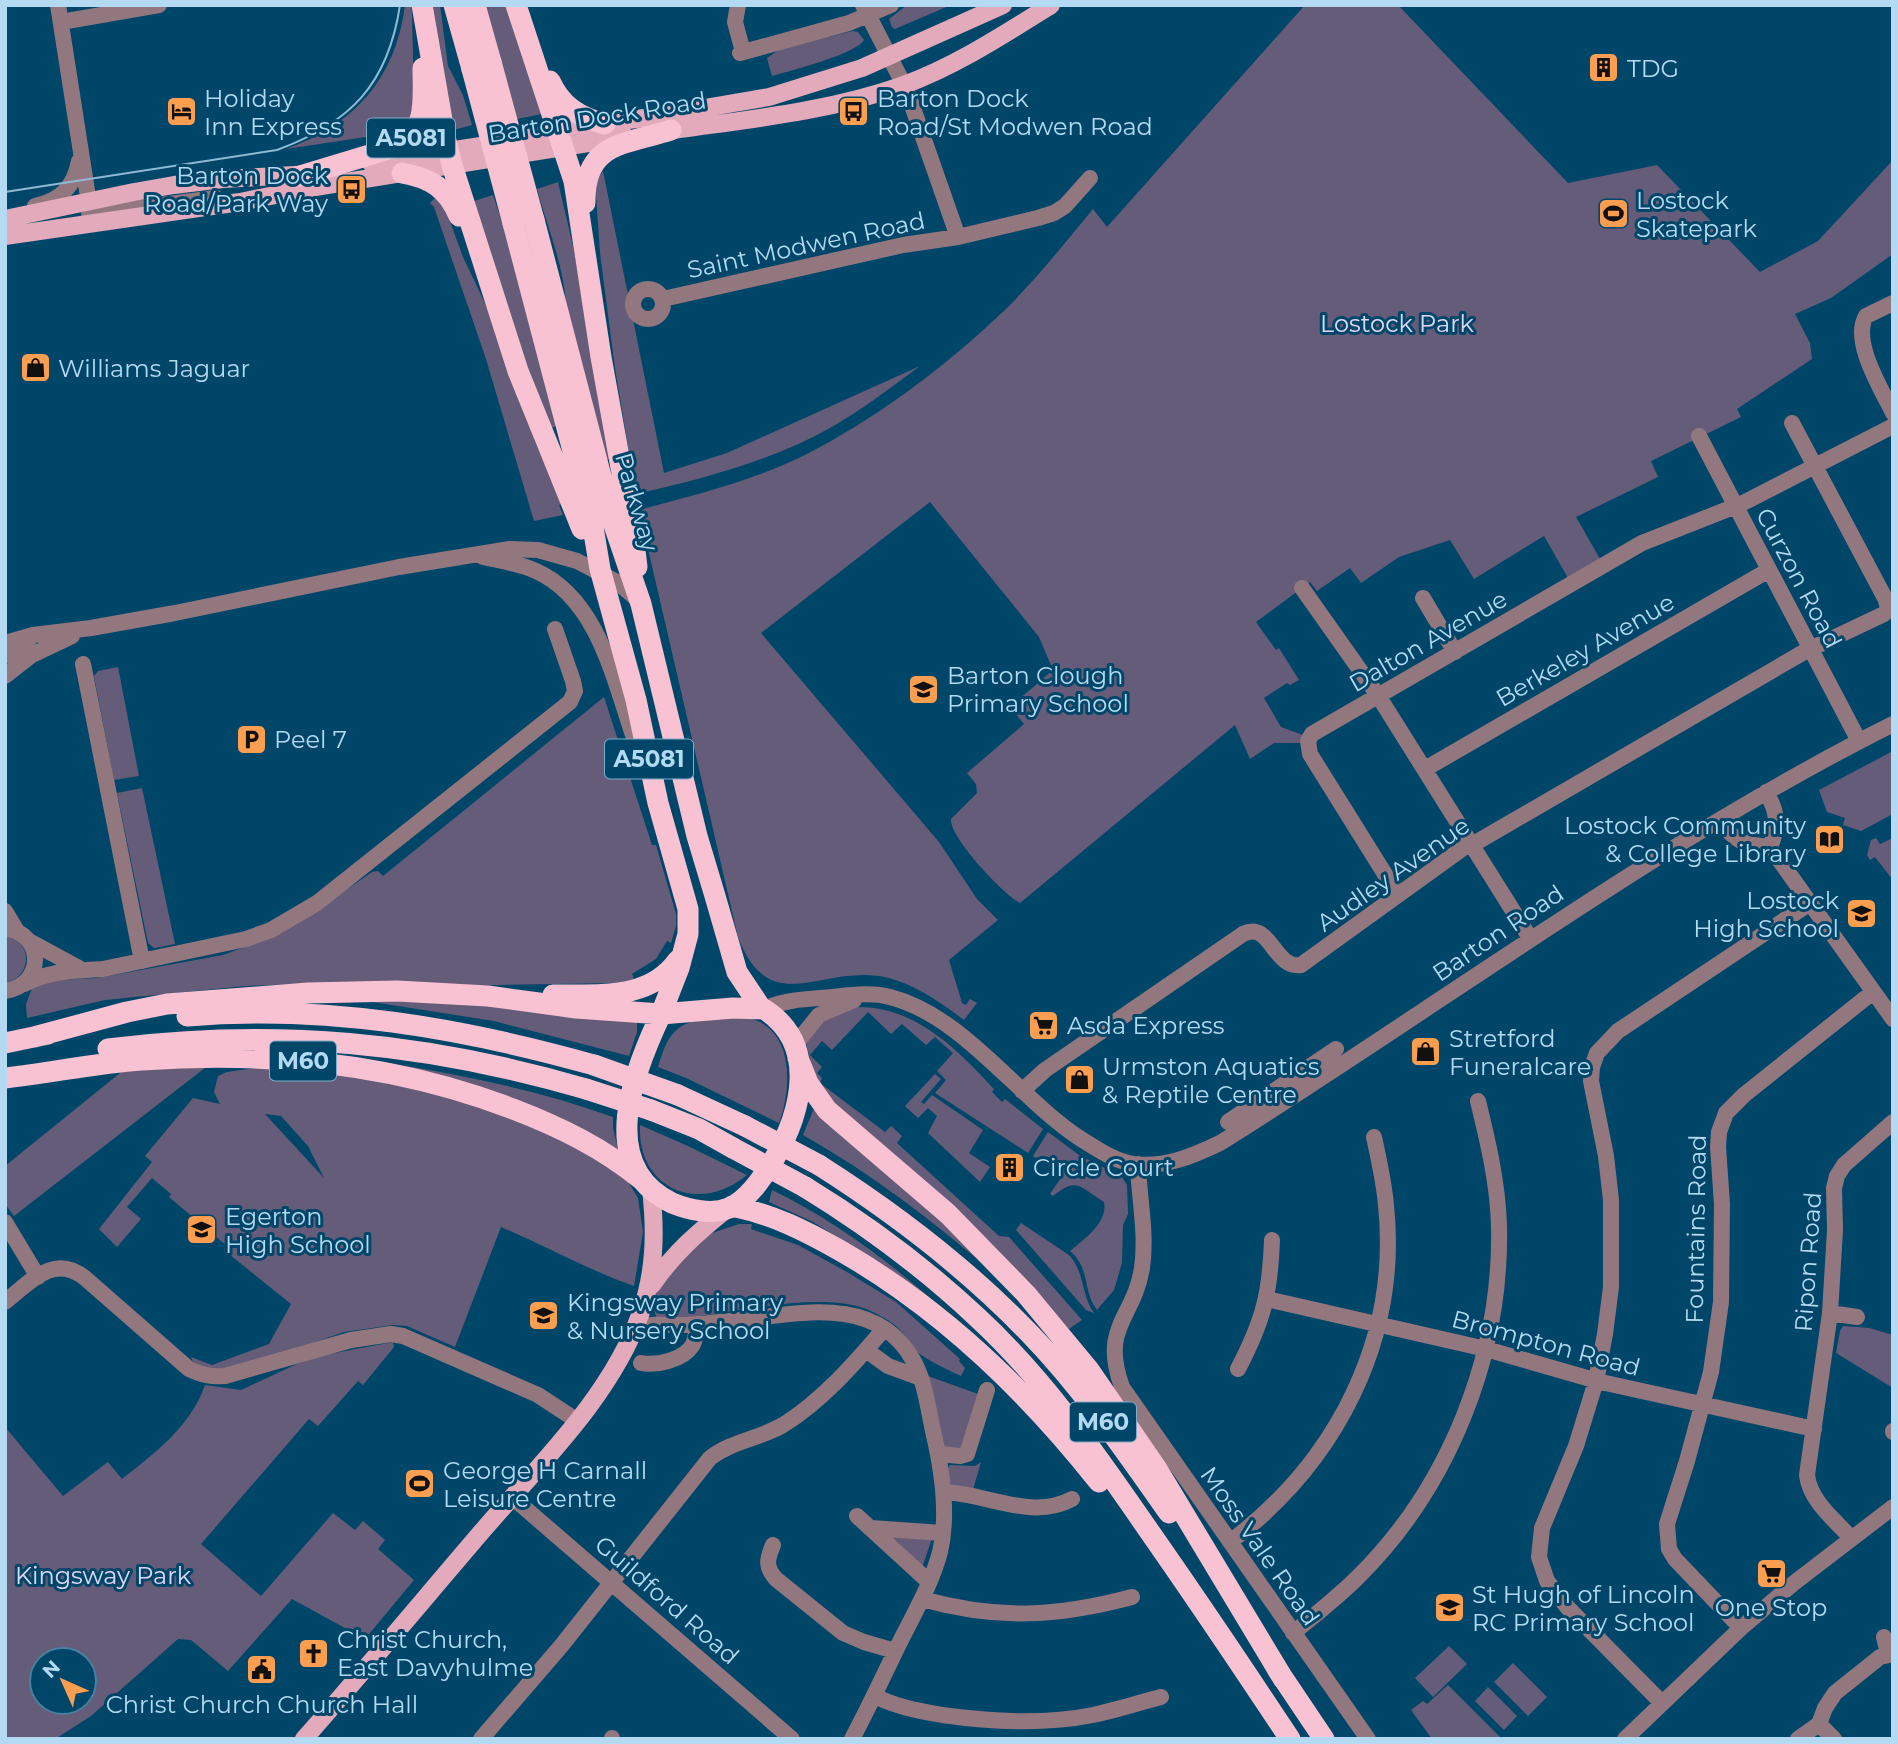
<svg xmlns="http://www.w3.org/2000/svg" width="1898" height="1744" font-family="Montserrat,sans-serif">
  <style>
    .green { fill: #655c7a; fill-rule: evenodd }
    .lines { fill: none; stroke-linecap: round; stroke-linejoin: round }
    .minor { stroke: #93777f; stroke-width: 16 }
    .major { stroke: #e2aabb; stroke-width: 18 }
    .highway { stroke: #f9c2d3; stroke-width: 21 }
    .tram { stroke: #8ebad5; stroke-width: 2 }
    .highway-bridge { stroke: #f9c2d3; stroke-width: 21 }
    .labels { text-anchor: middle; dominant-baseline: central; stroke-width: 6; stroke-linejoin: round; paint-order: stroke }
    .shield { fill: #004669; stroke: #7eadc9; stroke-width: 2 }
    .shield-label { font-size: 23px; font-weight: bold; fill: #b4d9f2 }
    .poi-label { font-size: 24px; fill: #b4d9f2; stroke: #004669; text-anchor: start }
    .street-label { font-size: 24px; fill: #b4d9f2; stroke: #004669 }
    .park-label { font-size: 24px; fill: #e0d7f7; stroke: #004669 }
  </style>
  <rect width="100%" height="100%" fill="#004669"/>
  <path class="green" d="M405 5H411L412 15 414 94 410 125 404 121 386 134 286 149C354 125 396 78 405 5Z
    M427 5H440L448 66 463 95 472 125 450 131Z
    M483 5H507L542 114 517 119Z
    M907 5H951L895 29 892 27 889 19Z
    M1305 5H1398L1568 183 1657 165 1760 272 1818 241 1893 160V254L1831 298 1795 314 1810 343 1812 359 1737 409 1741 417 1651 461 1658 477 1576 517 1600 559 1568 578 1544 536 1474 579 1450 540 1399 557 1361 583 1350 568 1317 591 1310 582 1256 622 1276 650 1279 648 1299 680 1290 685 1287 683 1264 698 1281 727 1303 735 1301 743H1274L1250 759 1235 725 1020 903C1003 894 949 837 951 819L977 793 976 784 967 773 1024 724 1010 707 1053 670 1039 637 930 502 761 633 939 842 977 899 998 920 949 960 962 1003 966 1005 970 999 977 1003 964 1020C940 1002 911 981 879 976 818 967 769 1018 738 937L639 510C695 495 753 481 805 455 879 417 946 366 1006 309 1037 278 1065 243 1093 209L1107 227Z
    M853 31 858 32 864 40C856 54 790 71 772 76L767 58 780 49Z
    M603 171 664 473 727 453 920 366C890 388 862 410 830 428 771 461 702 479 636 494L615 368 600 253 596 194 597 180Z
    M558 182 573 246 612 458 605 460 566 305C564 266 547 226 537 189Z
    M493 195 507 237 559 425 549 429 516 338 474 201Z
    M435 198 444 205 463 257 501 337 534 434V439L562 504 559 505 563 515 534 521 486 359 434 207 430 203Z
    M118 667 139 776 114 780 94 676 98 671Z
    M604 697 652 845H656L676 914V926L671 943 667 941 656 959 632 974 634 979 618 983 438 986 347 982 245 986 105 1000 27 1018 26 1004 32 988 56 980 97 978 223 955 273 937 304 919 372 872 378 871 383 876Z
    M1893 751V814L1861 831 1843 825 1845 818 1827 812 1819 790Z
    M142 788 175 944 154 948 148 943 117 793Z
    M1876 838 1880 844 1893 838V880L1875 857 1870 860 1867 855 1871 840Z
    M5 935C33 941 33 977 5 983Z
    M353 999 452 1002 637 1020V1032L629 1056 494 1021Z
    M857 1007C915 1006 957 1049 994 1089L992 1092 1002 1102 1005 1099 1043 1129 1028 1153 935 1093 946 1080 937 1071 953 1053 935 1037 926 1045 902 1024 891 1034 868 1012 832 1050 822 1041 810 1055 822 1067 817 1073 822 1078 820 1083 885 1132 891 1126 902 1136 897 1143 999 1236 1009 1237 1082 1320 1066 1331 846 1120 815 1077 804 1036 836 1012Z
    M711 1018C725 1018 743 1015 755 1020 795 1035 791 1092 779 1123L686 1078 658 1067C668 1034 675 1022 711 1018Z
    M376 1061C457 1074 536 1089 613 1117V1128L618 1149 589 1133Z
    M210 1064 14 1216 5 1204V1166L125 1069Z
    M254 1068H316L461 1099 588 1150 627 1180 638 1198 643 1232 634 1286C588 1270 546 1246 501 1227L455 1347 407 1326 393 1325 344 1332 226 1373 194 1364 191 1357 212 1365 269 1344 291 1304 224 1250 227 1246 169 1197 171 1194 152 1178 127 1207 141 1219 117 1247 99 1229 152 1162 145 1156 193 1098 220 1104 214 1092 218 1076 227 1072ZM265 1114 281 1116 308 1146 324 1178Z
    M935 1074 941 1079 921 1102 924 1104 932 1095 983 1130 969 1153 990 1167 980 1182 928 1133 937 1116 928 1108 918 1118 905 1106Z
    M815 1106 903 1181 1012 1289C947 1232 879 1178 803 1135Z
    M640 1125 688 1146 747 1175C699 1215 637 1189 640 1125Z
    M1048 1132 1079 1155 1122 1177 1127 1185 1128 1214 1123 1225 1122 1263 1114 1290 1097 1310C1082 1290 1091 1269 1070 1251 1084 1239 1108 1223 1104 1202 1080 1187 1077 1176 1053 1196L1050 1194 1063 1175 1033 1156Z
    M772 1190C842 1224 903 1272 960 1325L874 1260 813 1222 769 1202Z
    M1021 1223 1069 1255C1085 1272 1081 1295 1094 1313L1086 1310 1016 1230Z
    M739 1224H752L751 1229 798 1245 847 1272 896 1302 960 1359 959 1361 965 1368 961 1376C945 1369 932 1362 918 1353 911 1348 908 1338 902 1332 895 1323 881 1316 871 1311 828 1291 746 1310 700 1316 686 1318 671 1318 657 1319L652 1305 656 1289 703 1236Z
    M1843 1326 1869 1328 1893 1335V1388L1836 1353 1840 1331Z
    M393 1342 394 1347 363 1385 358 1381 318 1426 309 1419 201 1544 261 1596 333 1513 355 1530 363 1521 385 1540 378 1549 414 1580 365 1639 292 1599 228 1671 191 1640 178 1639 91 1716 55 1739H5V1427L63 1496 108 1462 122 1479C155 1453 191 1426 205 1385L241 1390 297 1364 319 1356ZM42 1660H84V1702H42Z
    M928 1376 978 1394 970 1449 939 1453Z
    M981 1462 972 1493 949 1488 945 1472 950 1465 975 1466Z
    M893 1536 932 1538 922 1568 891 1538Z
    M1449 1646 1467 1664 1433 1697 1415 1678Z
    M1513 1663 1547 1697 1528 1716 1494 1682Z
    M1448 1685 1502 1739H1432L1411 1710 1423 1701 1427 1704Z
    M1488 1687 1517 1716 1504 1730 1475 1701Z"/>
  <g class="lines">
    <path class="minor" d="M58 5 88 197 90 224
      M738 5 735 22 743 52
      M863 5 907 91 958 237
      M61 22 159 5
      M740 53 849 23 891 5
      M89 202 107 211 122 210 216 198
      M35 206C61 200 74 187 79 161
      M633 304a15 15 0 1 1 30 0a15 15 0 1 1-30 0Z
      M663 299 903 245 958 237 1038 218 1054 213 1065 206 1090 178
      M1893 303 1866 316C1851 341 1882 390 1893 413
      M1699 436 1859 741
      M483 557C501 561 519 563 536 571 603 601 616 693 640 755
      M1302 588 1379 697 1530 938
      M1423 598 1455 652
      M5 643 33 635 91 628 175 613 399 567 510 549 538 550 577 561 617 582 638 600
      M5 656 28 644
      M83 664 142 961
      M5 676 32 655 72 636
      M1425 769 1769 570
      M1720 820C1734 842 1745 845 1770 847 1779 826 1778 812 1766 792
      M1770 847 1893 1019
      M1398 895 1310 754 1308 741 1312 734 1642 543 1741 504 1893 426
      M5 911 17 931
      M5 928C45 934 45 985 5 991
      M29 941 79 968
      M24 984C52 970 73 971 103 969L246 939 271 930 317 903 570 702 575 691 573 681 555 629
      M764 1009C786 999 809 999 832 997 851 995 872 992 890 997 964 1016 1018 1098 1081 1139 1097 1149 1114 1161 1133 1164 1165 1168 1193 1156 1220 1143 1444 1003 1656 843 1893 724
      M794 1046 819 1015 854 1000
      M1022 1091 1045 1070 1243 934C1271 920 1273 969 1301 965L1466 846 1477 842 1804 652 1884 614 1888 609 1886 600 1792 423
      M1228 1122 1336 1049
      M1138 1164C1139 1199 1147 1233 1142 1268 1134 1319 1100 1326 1122 1387L1368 1739
      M5 1222 38 1277
      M1267 1299 1486 1349 1601 1382 1814 1429
      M5 1302C30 1282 54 1253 85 1278L189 1369C202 1375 211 1377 225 1376L351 1340 391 1334 403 1336 538 1395 576 1420
      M1830 1313 1857 1317
      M635 1328C652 1323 670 1325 688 1325 705 1324 723 1321 740 1320 800 1313 877 1295 913 1360 925 1381 928 1408 933 1431 942 1469 949 1514 940 1552 931 1586 912 1617 897 1648 882 1679 868 1709 852 1739
      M866 1350 888 1366 921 1378
      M641 1363C656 1366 683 1360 692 1346 696 1340 696 1332 697 1324
      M1238 1369C1263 1321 1270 1295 1272 1240
      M1893 1431V1432
      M939 1454 960 1456 967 1454 987 1390
      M943 1492C986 1493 1031 1521 1072 1499
      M512 1497 792 1739
      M857 1516 928 1581
      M871 1528 942 1533
      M1851 1538C1834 1519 1810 1501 1807 1475L1830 1313 1835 1230 1834 1188 1837 1176 1844 1165 1893 1122
      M1230 1542C1336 1462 1400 1340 1386 1205 1384 1182 1379 1160 1374 1137
      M773 1545C767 1559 765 1567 776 1579L843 1633 864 1642 895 1651
      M922 1599C997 1620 1057 1617 1132 1597
      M1741 1628 1675 1559 1669 1549 1667 1524 1687 1461 1711 1372 1721 1302 1722 1204 1718 1147 1719 1132 1726 1113 1744 1095 1873 992
      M1293 1633C1315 1615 1338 1597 1358 1577 1449 1487 1502 1355 1499 1226 1498 1184 1488 1142 1478 1101
      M1884 1637 1888 1654
      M875 1696C896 1707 920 1711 942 1715 992 1722 1043 1725 1093 1715 1116 1710 1138 1703 1161 1697
      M1662 1703 1568 1608 1547 1581 1539 1557 1542 1528 1576 1446 1596 1381 1605 1334 1611 1287V1200L1606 1156 1591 1081 1592 1067 1597 1053 1618 1031 1810 903
      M1819 1724 1834 1739
      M612 1738V1739
      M481 1739 562 1645 710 1458C732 1441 759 1439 783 1425 822 1401 855 1363 884 1329
      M1625 1739 1741 1628 1794 1583 1893 1507
      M1798 1739 1819 1724 1825 1708 1835 1693 1880 1657 1893 1654"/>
    <path class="major" d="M660 132C740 120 824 113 901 86 954 67 1003 35 1051 5
      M371 163 525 139 573 127 652 117 769 97 862 68 1003 5
      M5 219 134 192 174 185 223 179 312 174
      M5 236 240 202 315 187 626 137
      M652 1285C673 1254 698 1232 727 1209
      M304 1739C365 1670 424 1599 484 1529 540 1464 611 1396 640 1315 655 1273 656 1233 651 1189"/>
    <path class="highway" d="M422 5 445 137 452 165 518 371 582 529
      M454 5 472 69
      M475 5 491 62
      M516 5 574 181 601 357 633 534 637 567
      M550 81C561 106 579 117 605 124
      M402 173C431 178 448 189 459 216
      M300 176 399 146C428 131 423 96 423 68
      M585 203C584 142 624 145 671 130
      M534 220 613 522 641 604 697 836 715 896 737 972 761 1008
      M553 995C598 994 649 1001 678 960
      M733 1008 764 1009C820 1045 801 1114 773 1161 762 1178 748 1200 729 1208 712 1215 689 1210 672 1203 595 1166 634 1071 661 1014Z
      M187 1016C325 1004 462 1028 594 1065
      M34 1037 127 1012 167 1004 308 993 397 991 488 996 576 1008 661 1014 679 968 688 934V909L658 803 636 700 600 569 593 527 513 223
      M5 1043 48 1034
      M108 1049C275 1028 425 1042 586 1089
      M798 1058 808 1083 827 1110 948 1214 1026 1294 1089 1370 1157 1469 1284 1680
      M5 1078C51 1073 96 1063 142 1060 269 1051 394 1063 513 1109 560 1127 603 1148 642 1180
      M678 1095 745 1126
      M651 1110 699 1129 733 1148
      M819 1165C896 1214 968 1269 1031 1335 1083 1389 1126 1452 1169 1513
      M805 1187C867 1225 925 1268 978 1318 1044 1379 1096 1454 1147 1528 1196 1598 1243 1668 1290 1739
      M732 1206C774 1215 804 1230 841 1251 942 1309 1027 1391 1099 1482
      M1277 1669 1324 1739"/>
    <path class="tram" d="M5 192 277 150C350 123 388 85 400 5"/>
    <path class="highway-bridge" d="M491 62 534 220
      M472 69 513 223
      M594 1065 678 1095
      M586 1089 651 1110
      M745 1126 819 1165
      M733 1148 805 1187"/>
  </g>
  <defs>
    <symbol id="building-square" viewBox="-11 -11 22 22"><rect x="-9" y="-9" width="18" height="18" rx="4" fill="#fb9e50" stroke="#004669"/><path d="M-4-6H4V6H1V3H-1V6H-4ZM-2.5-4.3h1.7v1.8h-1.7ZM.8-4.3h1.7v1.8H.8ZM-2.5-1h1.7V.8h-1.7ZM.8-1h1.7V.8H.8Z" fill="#111"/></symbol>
    <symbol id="hotel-square" viewBox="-11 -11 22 22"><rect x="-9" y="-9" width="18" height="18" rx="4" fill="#fb9e50" stroke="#004669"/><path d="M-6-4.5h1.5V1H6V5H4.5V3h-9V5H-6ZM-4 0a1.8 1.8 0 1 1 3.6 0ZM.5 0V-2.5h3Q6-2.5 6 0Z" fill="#111"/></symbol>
    <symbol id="bus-square" viewBox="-11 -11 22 22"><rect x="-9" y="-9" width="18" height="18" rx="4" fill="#fb9e50" stroke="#004669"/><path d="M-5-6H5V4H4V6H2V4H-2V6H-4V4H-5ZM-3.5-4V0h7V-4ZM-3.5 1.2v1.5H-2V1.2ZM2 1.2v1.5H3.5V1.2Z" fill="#111"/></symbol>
    <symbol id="stadium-square" viewBox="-11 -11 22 22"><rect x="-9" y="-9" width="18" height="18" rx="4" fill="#fb9e50" stroke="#004669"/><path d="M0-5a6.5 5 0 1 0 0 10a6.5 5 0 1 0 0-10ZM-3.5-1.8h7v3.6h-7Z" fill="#111"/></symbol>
    <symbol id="shop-square" viewBox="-11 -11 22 22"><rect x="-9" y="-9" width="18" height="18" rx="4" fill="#fb9e50" stroke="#004669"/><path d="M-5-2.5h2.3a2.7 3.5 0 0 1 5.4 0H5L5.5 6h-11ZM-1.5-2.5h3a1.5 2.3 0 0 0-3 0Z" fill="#111"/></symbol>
    <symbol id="school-square" viewBox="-11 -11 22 22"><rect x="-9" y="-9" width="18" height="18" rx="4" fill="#fb9e50" stroke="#004669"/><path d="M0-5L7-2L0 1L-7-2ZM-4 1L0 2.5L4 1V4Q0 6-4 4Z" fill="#111"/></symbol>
    <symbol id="parking-square" viewBox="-11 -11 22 22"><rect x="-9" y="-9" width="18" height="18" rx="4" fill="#fb9e50" stroke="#004669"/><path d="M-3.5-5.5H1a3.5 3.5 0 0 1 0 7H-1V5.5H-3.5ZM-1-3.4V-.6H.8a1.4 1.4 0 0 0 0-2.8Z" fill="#111"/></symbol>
    <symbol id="library-square" viewBox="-11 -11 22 22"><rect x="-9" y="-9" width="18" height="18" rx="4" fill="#fb9e50" stroke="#004669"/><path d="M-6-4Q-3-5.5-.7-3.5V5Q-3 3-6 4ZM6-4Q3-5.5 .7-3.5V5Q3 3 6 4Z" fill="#111"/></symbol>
    <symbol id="supermarket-square" viewBox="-11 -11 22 22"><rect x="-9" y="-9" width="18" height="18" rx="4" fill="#fb9e50" stroke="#004669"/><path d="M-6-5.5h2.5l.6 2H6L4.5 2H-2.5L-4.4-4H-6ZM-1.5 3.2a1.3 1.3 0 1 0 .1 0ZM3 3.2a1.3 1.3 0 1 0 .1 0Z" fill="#111"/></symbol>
    <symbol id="church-square" viewBox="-11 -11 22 22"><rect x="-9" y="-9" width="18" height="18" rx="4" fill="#fb9e50" stroke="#004669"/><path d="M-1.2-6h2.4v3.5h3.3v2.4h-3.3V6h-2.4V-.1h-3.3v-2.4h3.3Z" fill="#111"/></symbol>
    <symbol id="civic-square" viewBox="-11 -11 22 22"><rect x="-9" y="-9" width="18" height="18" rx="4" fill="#fb9e50" stroke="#004669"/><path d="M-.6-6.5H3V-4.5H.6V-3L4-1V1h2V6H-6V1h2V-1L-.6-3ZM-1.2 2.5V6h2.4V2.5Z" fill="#111"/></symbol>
  </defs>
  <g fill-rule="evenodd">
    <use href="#building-square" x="1586" y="50" width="35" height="35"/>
    <use href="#hotel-square" x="164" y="94" width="35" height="35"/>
    <use href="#bus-square" x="836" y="94" width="35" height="35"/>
    <use href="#bus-square" x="334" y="172" width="35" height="35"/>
    <use href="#stadium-square" x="1596" y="196" width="35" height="35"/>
    <use href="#shop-square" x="18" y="350" width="35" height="35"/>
    <use href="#school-square" x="906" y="672" width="35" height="35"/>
    <use href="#parking-square" x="234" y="722" width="35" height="35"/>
    <use href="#library-square" x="1812" y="822" width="35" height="35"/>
    <use href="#school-square" x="1844" y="896" width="35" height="35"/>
    <use href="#supermarket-square" x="1026" y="1008" width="35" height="35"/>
    <use href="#shop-square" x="1408" y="1034" width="35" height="35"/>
    <use href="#shop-square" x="1062" y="1062" width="35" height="35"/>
    <use href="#building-square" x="992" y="1150" width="35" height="35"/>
    <use href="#school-square" x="184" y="1212" width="35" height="35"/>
    <use href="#school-square" x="526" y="1298" width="35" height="35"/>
    <use href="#stadium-square" x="402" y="1466" width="35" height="35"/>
    <use href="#supermarket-square" x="1754" y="1556" width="35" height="35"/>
    <use href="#school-square" x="1432" y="1590" width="35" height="35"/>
    <use href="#church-square" x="296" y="1636" width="35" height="35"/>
    <use href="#civic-square" x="244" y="1652" width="35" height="35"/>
  </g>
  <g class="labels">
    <g class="shield">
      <rect x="367" y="118.5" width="88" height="39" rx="5"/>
      <rect x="605" y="739.5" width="88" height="39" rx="5"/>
      <rect x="270" y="1041.5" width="66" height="39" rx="5"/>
      <rect x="1070" y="1402.5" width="66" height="39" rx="5"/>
    </g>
    <g class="shield-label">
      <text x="411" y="138">A5081</text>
      <text x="649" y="759">A5081</text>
      <text x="303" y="1061">M60</text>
      <text x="1103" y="1422">M60</text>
    </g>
    <g class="poi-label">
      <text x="1627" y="68">TDG</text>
      <text x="204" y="98">Holiday<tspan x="204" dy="28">Inn Express</tspan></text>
      <text x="877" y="98">Barton Dock<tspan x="877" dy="28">Road/St Modwen Road</tspan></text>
      <text x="328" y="175" text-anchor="end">Barton Dock<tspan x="328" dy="28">Road/Park Way</tspan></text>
      <text x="1636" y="200">Lostock<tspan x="1636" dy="28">Skatepark</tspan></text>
      <text x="58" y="368">Williams Jaguar</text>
      <text x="947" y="675">Barton Clough<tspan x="947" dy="28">Primary School</tspan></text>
      <text x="274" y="739">Peel 7</text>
      <text x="1806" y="825" text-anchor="end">Lostock Community<tspan x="1806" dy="28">&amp; College Library</tspan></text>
      <text x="1839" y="900" text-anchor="end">Lostock<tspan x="1839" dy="28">High School</tspan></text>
      <text x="1067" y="1025">Asda Express</text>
      <text x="1449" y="1038">Stretford<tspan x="1449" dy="28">Funeralcare</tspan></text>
      <text x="1102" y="1066">Urmston Aquatics<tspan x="1102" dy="28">&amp; Reptile Centre</tspan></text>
      <text x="1033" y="1167">Circle Court</text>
      <text x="225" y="1216">Egerton<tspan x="225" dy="28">High School</tspan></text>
      <text x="567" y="1302">Kingsway Primary<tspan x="567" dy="28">&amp; Nursery School</tspan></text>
      <text x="443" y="1470">George H Carnall<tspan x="443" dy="28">Leisure Centre</tspan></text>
      <text x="1472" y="1594">St Hugh of Lincoln<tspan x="1472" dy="28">RC Primary School</tspan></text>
      <text x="1771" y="1607" text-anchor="middle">One Stop</text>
      <text x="337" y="1639">Christ Church,<tspan x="337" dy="28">East Davyhulme</tspan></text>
      <text x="262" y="1704" text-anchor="middle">Christ Church Church Hall</text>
    </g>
    <g class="street-label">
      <text transform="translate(597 117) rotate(-9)">Barton Dock Road</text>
      <text transform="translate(806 245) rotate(-12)">Saint Modwen Road</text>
      <text transform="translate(637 502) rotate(74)">Parkway</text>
      <text transform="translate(1799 578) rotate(62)">Curzon Road</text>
      <text transform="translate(1428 641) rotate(-30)">Dalton Avenue</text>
      <text transform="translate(1585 650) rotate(-30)">Berkeley Avenue</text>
      <text transform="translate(1393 874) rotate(-35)">Audley Avenue</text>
      <text transform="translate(1498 933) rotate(-34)">Barton Road</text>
      <text transform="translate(1696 1229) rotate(-89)">Fountains Road</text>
      <text transform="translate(1808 1262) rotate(-86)">Ripon Road</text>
      <text transform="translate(1546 1343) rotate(15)">Brompton Road</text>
      <text transform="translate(1260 1546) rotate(55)">Moss Vale Road</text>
      <text transform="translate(667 1600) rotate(41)">Guildford Road</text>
    </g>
    <g class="park-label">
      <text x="1397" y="323">Lostock Park</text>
      <text x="103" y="1575">Kingsway Park</text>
    </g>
  </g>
  <rect width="1898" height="1744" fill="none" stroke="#b4d9f2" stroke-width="14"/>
  <g transform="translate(63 1681) rotate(315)"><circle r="33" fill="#004669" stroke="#4881a0" stroke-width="2"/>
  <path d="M0-5L12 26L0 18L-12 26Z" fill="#fb9e50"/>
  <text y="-10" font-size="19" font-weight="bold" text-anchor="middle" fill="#b4d9f2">N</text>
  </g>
</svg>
